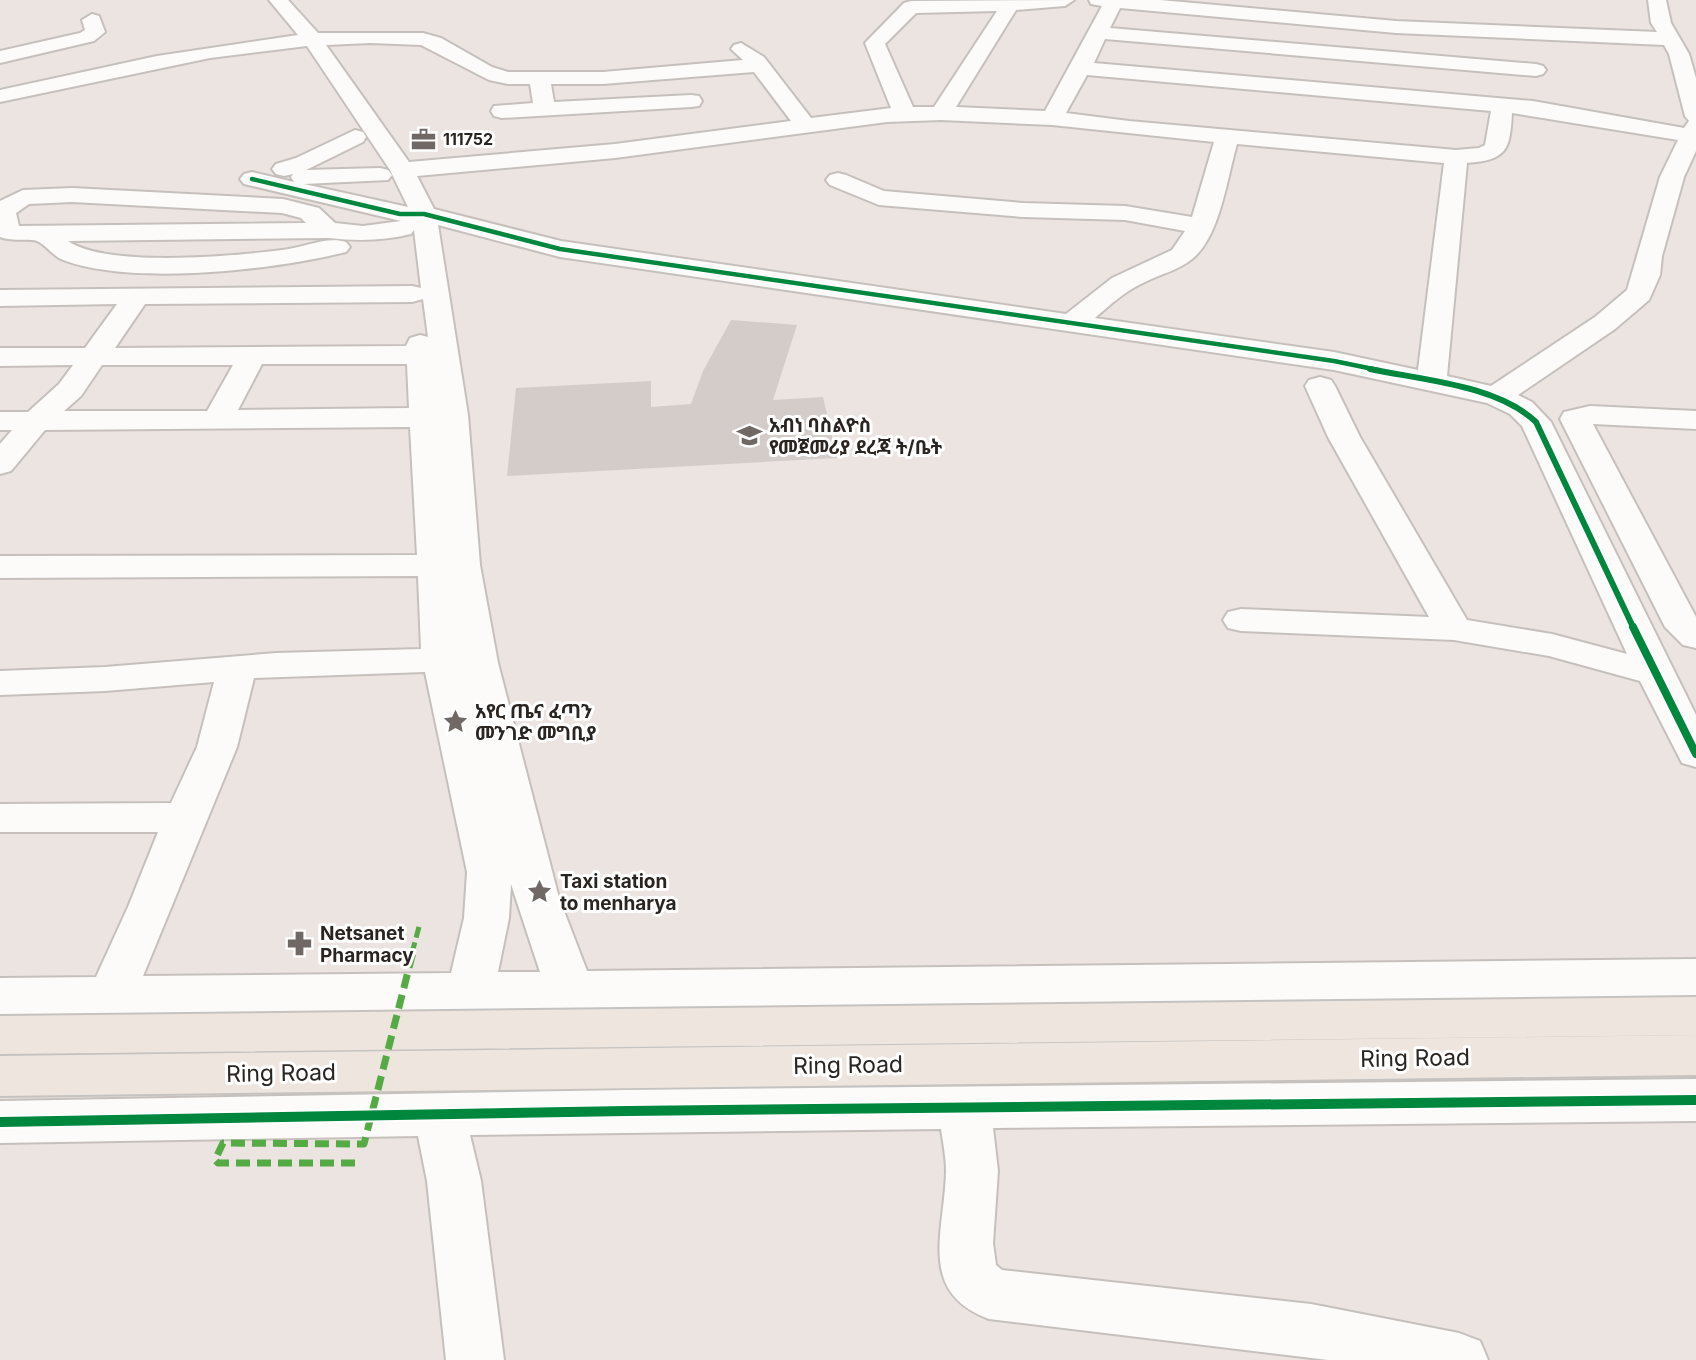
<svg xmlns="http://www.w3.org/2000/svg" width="1696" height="1360" font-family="Inter,'Noto Sans Ethiopic',sans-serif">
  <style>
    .building { fill: #d3ccc9 }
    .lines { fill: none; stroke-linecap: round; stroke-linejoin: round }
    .minor-casing { stroke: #c6c0bc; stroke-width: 4 }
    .highway-casing { stroke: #c5c2bf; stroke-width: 4 }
    .minor { fill: #fcfbfa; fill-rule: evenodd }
    .highway { fill: #eee5df; fill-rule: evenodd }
    .quiet-far1 { stroke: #54aa43; stroke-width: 5; stroke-dasharray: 11 5; stroke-linecap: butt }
    .quiet { stroke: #54aa43; stroke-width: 7; stroke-dasharray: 14 7; stroke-linecap: butt }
    .cycleway-far3-casing { stroke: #fff; stroke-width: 7 }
    .cycleway-far2-casing { stroke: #fff; stroke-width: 10 }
    .cycleway-far1-casing { stroke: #fff; stroke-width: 12 }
    .cycleway-casing { stroke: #fff; stroke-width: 14 }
    .cycleway-far3 { stroke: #00873e; stroke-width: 4.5 }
    .cycleway-far2 { stroke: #00873e; stroke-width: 6 }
    .cycleway-far1 { stroke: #00873e; stroke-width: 8 }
    .cycleway { stroke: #00873e; stroke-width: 10 }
    .labels { text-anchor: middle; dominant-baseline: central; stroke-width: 6; stroke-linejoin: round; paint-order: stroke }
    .far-poi-label { font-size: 16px; font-weight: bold; fill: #2b2521; stroke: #fff; text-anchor: start }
    .poi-label { font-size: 19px; font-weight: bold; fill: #2b2521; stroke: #fff; text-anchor: start }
    .near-street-label { font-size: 23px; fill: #2b2521; stroke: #fff }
  </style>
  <rect width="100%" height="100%" fill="#ece4e0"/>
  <path class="building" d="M731 320 797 325 773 400 823 397 837 458 507 476 516 388 651 381V407L691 404 703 371Z"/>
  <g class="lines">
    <defs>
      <path id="minor" d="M269 0H288L318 33H423L441 38 492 67 508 72H603L743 60 731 49 734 45 741 43 764 57 811 118 891 108 865 43 904 3 911 1 1074 0 1065 6 1016 10 956 107 1045 111 1102 6 1091 4 1089 0H1160L1396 21 1657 32 1651 23 1648 0H1666L1671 23 1689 54 1696 78V151L1684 177 1662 256 1660 275 1649 300 1615 329 1518 395 1532 402 1551 422 1696 715V767L1682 763 1640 681 1549 656 1454 640 1241 631 1228 628 1223 620 1228 612 1241 609 1429 617 1328 437 1305 386 1309 380 1320 377 1331 380 1335 386 1360 437 1467 620 1552 634 1627 654 1522 426 1510 414 1487 403 1334 370 560 257 438 225 468 415 480 565 498 663 559 898 587 971 1696 959V995L0 1014V978L96 977 128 907 158 832H0V804L171 803 197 747 214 682 105 691 0 695V671L105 667 276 653 421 649 418 576 0 578V556L417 555 410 427 45 430 11 471 0 474V444L12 430H0V412H28L59 384 73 365 0 366V348H85L117 304 0 306V290L412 286 421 288 414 230 411 234C383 241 357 241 328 238L68 241C107 268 234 256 282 250 303 248 326 236 346 242L350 247 346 252C274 270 132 286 63 260 53 256 46 245 37 241 29 238 13 242 0 237V201L23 190 72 188 283 199 319 208 335 223 363 226 401 221 244 184 240 179 244 174 252 172 294 182 291 177 293 174 284 176 276 174 272 169 276 164 296 158 355 130 363 132 366 137 363 142 306 170 380 168 388 170 392 175 388 180 304 184 408 207 390 170 307 46 210 58 0 102V90L157 56 298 35ZM1120 8 1396 33 1664 45 1669 54 1685 116 1689 121 1684 128 1533 101 1094 63 1105 39 1536 76 1543 74 1546 70 1543 66 1536 64 1110 28ZM997 11 934 107H913L885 44 916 13ZM370 43 421 45 489 80 508 84H530L533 103 494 106 491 111 494 116 502 118 691 107 699 106 702 101 699 96 691 95 554 102 551 84H603L754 72 791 121 615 144 409 162 326 45ZM1087 75 1491 111 1485 145 1479 148 1456 150 1129 121 1066 113ZM1512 113 1678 140 1660 177 1627 290 1595 317 1491 386 1447 376 1467 163C1507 160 1510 150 1512 113ZM941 120 1052 125 1214 142 1192 217 1125 206 1023 203 884 191 846 175 838 173 830 175 826 180 830 185 879 205 1023 217 1125 220 1185 231 1172 250 1112 278 1066 314 561 241 434 209 417 176 615 158 887 122ZM1237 144 1444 163 1418 370 1334 352 1095 318C1110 305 1125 291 1143 283 1159 274 1178 271 1192 259 1220 237 1227 178 1237 144ZM72 202 282 213 301 218 306 223 19 226 16 213 29 204ZM423 299 428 337 420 335 410 338 406 346 115 348 145 304 412 302ZM262 364H407L409 408 238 410ZM102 365H233L207 411H64L81 396ZM425 672 467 872 464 918 451 973 143 976 237 747 254 678ZM511 884 540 972H498L509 918Z
        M92 14 99 16 105 32 94 41 0 63V51L80 33 85 30 82 20Z
        M1590 406 1696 411V429L1593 424 1696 617V648L1683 645 1665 627 1560 419 1564 412Z
        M1696 1079V1121L993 1128 998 1171 993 1243 996 1265 1002 1270 1311 1304 1459 1333 1480 1341 1488 1360H1328L989 1319C916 1292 945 1231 946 1171 946 1157 943 1143 941 1129L470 1135 481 1181 504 1360H446L427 1181 418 1136 0 1143V1101L627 1090Z"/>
      <path id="highway" d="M1696 997V1035L0 1054V1016Z
        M1696 1035V1075L0 1096V1056Z"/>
    </defs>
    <use href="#minor" class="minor-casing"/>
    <use href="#highway" class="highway-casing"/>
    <use href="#minor" class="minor"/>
    <use href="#highway" class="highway"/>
    <path class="quiet-far1" d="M412 953 420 923"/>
    <path class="quiet" d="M355 1163H218L215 1160 223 1143 364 1144 413 952"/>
    <defs>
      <path id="cycleway-far3" d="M252 179 400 214H424L560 249 1334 361 1378 370"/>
      <path id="cycleway-far2" d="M1370 369C1422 380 1497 385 1536 422L1634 629"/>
      <path id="cycleway-far1" d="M1633 627 1696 754"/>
      <path id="cycleway" d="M0 1122 627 1111 1696 1100"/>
    </defs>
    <use href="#cycleway-far3" class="cycleway-far3-casing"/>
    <use href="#cycleway-far2" class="cycleway-far2-casing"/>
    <use href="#cycleway-far1" class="cycleway-far1-casing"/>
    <use href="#cycleway" class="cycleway-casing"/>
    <use href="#cycleway-far3" class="cycleway-far3"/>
    <use href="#cycleway-far2" class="cycleway-far2"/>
    <use href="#cycleway-far1" class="cycleway-far1"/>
    <use href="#cycleway" class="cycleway"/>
  </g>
  <defs>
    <symbol id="office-bare" viewBox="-9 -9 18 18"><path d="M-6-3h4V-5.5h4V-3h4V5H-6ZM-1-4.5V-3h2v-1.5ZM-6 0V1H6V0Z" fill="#6f6864" stroke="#fff" stroke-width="2.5" paint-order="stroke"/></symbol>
    <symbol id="school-bare" viewBox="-9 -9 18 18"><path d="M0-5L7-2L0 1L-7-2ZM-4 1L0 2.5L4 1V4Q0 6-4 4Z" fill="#6f6864" stroke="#fff" stroke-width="2.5" paint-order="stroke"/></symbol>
    <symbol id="sight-bare" viewBox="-9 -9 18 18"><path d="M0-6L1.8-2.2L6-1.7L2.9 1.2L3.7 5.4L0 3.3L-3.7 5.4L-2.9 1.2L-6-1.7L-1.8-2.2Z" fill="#6f6864" stroke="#fff" stroke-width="2.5" paint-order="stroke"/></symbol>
    <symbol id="pharmacy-bare" viewBox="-9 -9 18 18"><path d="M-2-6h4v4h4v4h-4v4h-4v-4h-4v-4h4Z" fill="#6f6864" stroke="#fff" stroke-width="2.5" paint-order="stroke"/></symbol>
  </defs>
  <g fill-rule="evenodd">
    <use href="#office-bare" x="406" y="122" width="35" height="35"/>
    <use href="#school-bare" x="732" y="418" width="35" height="35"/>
    <use href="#sight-bare" x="438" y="704" width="35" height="35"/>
    <use href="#sight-bare" x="522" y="874" width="35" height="35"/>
    <use href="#pharmacy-bare" x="282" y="926" width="35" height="35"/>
  </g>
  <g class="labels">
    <g class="far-poi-label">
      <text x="443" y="139">111752</text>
    </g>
    <g class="poi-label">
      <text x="769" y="425">አብነ ባስልዮስ<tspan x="769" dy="22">የመጀመሪያ ደረጃ ት/ቤት</tspan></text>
      <text x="475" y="711">አየር ጤና ፈጣን<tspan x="475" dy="22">መንገድ መግቢያ</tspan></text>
      <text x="560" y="881">Taxi station<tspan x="560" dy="22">to menharya</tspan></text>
      <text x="320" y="933">Netsanet<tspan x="320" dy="22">Pharmacy</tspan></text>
    </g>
    <g class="near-street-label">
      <text transform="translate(1415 1058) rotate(-1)">Ring Road</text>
      <text transform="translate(848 1065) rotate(-1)">Ring Road</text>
      <text transform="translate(281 1073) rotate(-1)">Ring Road</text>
    </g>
  </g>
</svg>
